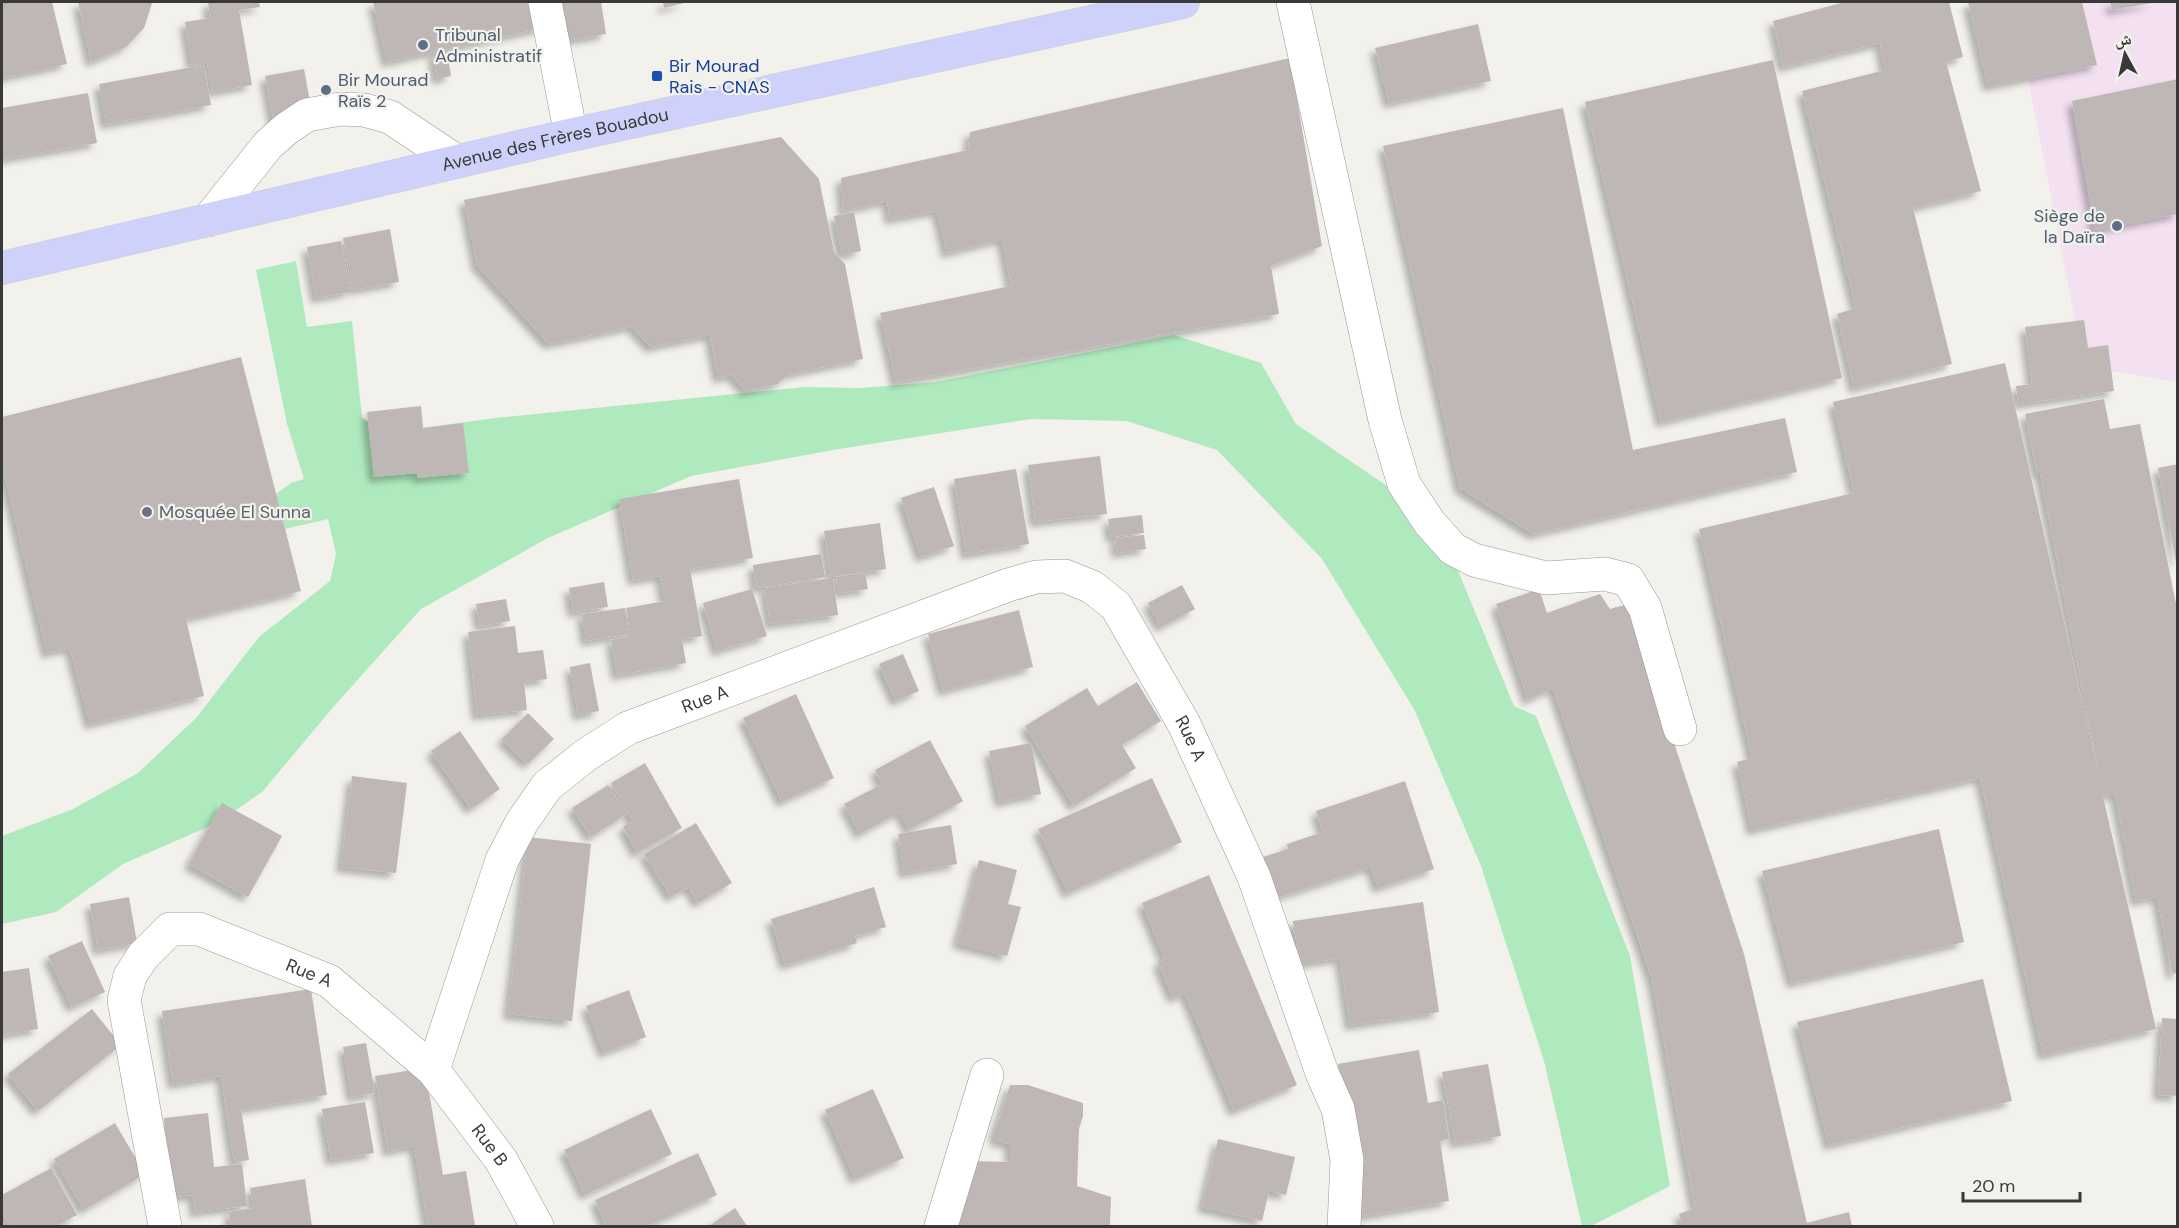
<svg xmlns="http://www.w3.org/2000/svg" width="2179" height="1228" font-family="'DM Sans','Noto Naskh Arabic',sans-serif">
  <style>
    .commercial { fill: #f3e0f1 }
    .green { fill: #afeabe }
    .building { fill: #beb7b6; filter: url(#shadow) }
    .lines { fill: none; stroke-linecap: round; stroke-linejoin: round }
    .minor-casing { stroke: #989792; stroke-width: 34 }
    .major-casing { stroke: #cfcfcf; stroke-width: 34 }
    .minor { stroke: #fff; stroke-width: 33 }
    .major { stroke: #ced1fa; stroke-width: 33 }
    .service-dot { fill: #5c6f8a; stroke: #f2f1eb; stroke-width: 2 }
    .transit-dot { fill: #1a4fb4; stroke: #f2f1eb; stroke-width: 2 }
    .worship-dot { fill: #6b7280; stroke: #f2f1eb; stroke-width: 2 }
    .labels { text-anchor: middle; dominant-baseline: central; stroke-width: 4.5; stroke-linejoin: round; paint-order: stroke }
    .service-label { font-size: 18px; fill: #4e5e75; stroke: #f2f1eb; text-anchor: start }
    .transit-label { font-size: 18px; fill: #164399; stroke: #f2f1eb; text-anchor: start }
    .street-label { font-size: 18px; fill: #393937; stroke: #f2f1eb }
    .worship-label { font-size: 18px; fill: #5b616d; stroke: #f2f1eb; text-anchor: start }
  </style>
  <defs>
    <filter id="shadow"><feDropShadow dx="-5.5" dy="5.5" stdDeviation="3" flood-color="#0004"/></filter>
  </defs>
  <rect width="100%" height="100%" fill="#f2f1eb"/>
  <path class="commercial" d="M1968 2H2177V382L2084 366 2028 79 1988 86Z"/>
  <path class="green" d="M296 261 307 327 352 321 362 418 386 433 495 418 804 387 860 388 936 382 1174 335 1261 363 1296 424 1437 520 1514 706 1536 716 1630 956 1670 1186 1591 1226H1582L1544 1061 1481 866 1414 709 1322 559 1217 450 1127 421 1031 419 839 449 691 476 548 538 421 609 336 704 262 792 219 822 123 864 56 912 2 924V836L73 809 138 773 196 718 259 637 330 581 336 554 328 519 285 529 276 494 291 483 304 479 287 424 256 270Z"/>
  <path class="building" d="M2 2H52L67 64 2 78Z
    M78 2H151L152 3 144 28 126 47 91 62Z
    M208 2H259L260 7 239 10 252 85 212 92 207 62 192 65 185 22 210 18Z
    M373 2H536L542 28 387 62Z
    M558 2H601L606 34 565 41Z
    M663 2H688L664 8Z
    M1845 2H1949L1963 57 1946 62 1981 191 1913 208 1952 364 1854 388 1837 314 1856 308 1802 91 1885 70 1880 43 1783 67 1773 21Z
    M1968 2H2082L2097 65 1988 86Z
    M2110 2H2152V3L2112 10Z
    M1478 24 1491 81 1389 103 1375 48Z
    M447 51 451 76 437 79 433 54Z
    M1290 58 1322 246 1271 266 1279 314 896 382 880 313 1011 286 1002 239 947 253 937 211 890 219 887 201 843 211 841 178 968 150 970 132Z
    M1773 60 1842 378 1661 422 1585 102Z
    M204 65 211 105 106 124 99 84Z
    M304 69 313 118 274 124 265 76Z
    M2178 79V214L2095 230 2072 101Z
    M88 93 97 143 2 159V108Z
    M1563 108 1633 450 1785 418 1797 472 1534 534 1460 488 1383 146Z
    M781 137 819 179 834 252 845 264 863 359 789 374 777 384 746 391 732 375 718 378 710 335 651 347 633 328 635 326 549 344 477 265 464 200Z
    M854 212 861 251 842 255 834 216Z
    M390 229 399 282 352 290 343 238Z
    M341 241 350 292 316 298 307 247Z
    M2084 320 2088 348 2108 345 2114 391 2018 404 2016 386 2032 384 2025 327Z
    M241 357 301 591 186 619 204 696 90 724 70 648 47 653 2 464V417Z
    M2005 363 2100 780 2040 473H2037L2025 414 2104 399 2110 429 2140 424 2178 614V973L2172 974 2157 897 2136 901 2115 794 2103 796 2156 1029 2043 1055 1980 778 1752 830 1737 762 1752 758 1699 529 1854 493 1833 402Z
    M421 406 423 428 463 423 469 473 417 478V473L374 477 367 412Z
    M1100 456 1107 514 1035 522 1028 465Z
    M2178 464V562H2176L2158 468Z
    M1016 469 1029 544 966 554 954 479Z
    M739 479 753 558 690 569 702 636 682 639 686 663 617 675 611 640 631 636 626 608 665 601 660 576 633 580 619 499Z
    M934 487 954 546 921 557 901 498Z
    M1142 515 1144 533 1111 537 1108 519Z
    M880 523 886 569 830 577 824 531Z
    M1144 535 1146 549 1117 553 1115 538Z
    M821 554 825 577 756 588 753 565Z
    M865 573 868 589 839 593 836 577Z
    M833 578 838 615 770 624 765 588Z
    M604 582 608 607 573 612 569 588Z
    M1182 585 1195 609 1161 627 1148 603Z
    M752 589 767 636 717 651 703 603Z
    M1539 589 1547 613 1600 594 1610 609 1628 604 1744 954 1807 1223 1849 1212 1852 1226H1683L1679 1214 1695 1208 1652 979 1553 688 1528 700 1496 604Z
    M506 599 510 621 480 626 476 604Z
    M625 608 629 634 586 641 582 614Z
    M1019 610 1033 667 943 691 928 634Z
    M515 626 518 653 543 650 547 679 524 682 527 710 477 715 468 632Z
    M903 654 919 691 896 701 879 664Z
    M590 663 599 711 578 715 570 667Z
    M1137 682 1161 721 1122 745 1136 768 1074 806 1025 726 1087 688 1098 706Z
    M796 694 834 778 782 802 743 718Z
    M528 713 554 739 528 764 502 739Z
    M460 731 500 789 471 809 431 751Z
    M930 740 963 801 909 830 900 812 860 834 844 804 882 784 875 770Z
    M1031 743 1041 794 1000 802 989 751Z
    M645 763 682 828 637 853 623 827 633 821 611 783Z
    M352 776 407 783 396 873 341 867Z
    M1152 778 1182 842 1068 893 1038 829Z
    M1405 781 1434 869 1378 888 1371 867 1276 898 1263 857 1288 849 1287 844 1323 832 1316 811Z
    M608 785 627 814 591 837 572 808Z
    M222 803 282 836 248 897 189 864Z
    M696 823 732 883 698 903 689 887 671 897 644 854Z
    M951 825 957 864 904 873 898 834Z
    M1939 829 1964 942 1792 983 1762 871Z
    M528 837 591 844 572 1021 508 1014Z
    M979 860 1017 870 1008 904 1021 907 1007 956 957 943Z
    M1209 875 1297 1085 1234 1111 1185 993 1173 998 1158 962 1165 959 1142 903Z
    M874 887 886 927 855 936 857 943 785 965 771 919Z
    M129 897 137 943 98 950 90 904Z
    M1423 902 1439 1012 1350 1025 1340 958 1300 964 1293 921Z
    M82 941 105 992 72 1007 48 956Z
    M29 968 38 1029 2 1035V972Z
    M1983 979 2012 1101 1829 1145 1797 1022Z
    M311 989 327 1095 241 1109 249 1160 234 1162 221 1076 173 1084 162 1011Z
    M629 990 646 1037 604 1053 586 1006Z
    M92 1009 121 1045 38 1111 8 1074Z
    M2162 1018 2178 1019V1096L2158 1095Z
    M366 1043 375 1093 352 1097 343 1047Z
    M1419 1050 1428 1103 1443 1100 1449 1139 1440 1141 1449 1201 1363 1216 1338 1064Z
    M1488 1064 1501 1136 1455 1143 1442 1072Z
    M425 1068 443 1175 466 1171 475 1226H428L414 1146 388 1151 375 1076Z
    M1010 1085H1028L1083 1103V1116L1079 1129 1077 1186 1111 1197 1110 1226H951L970 1161 1010 1162V1144L995 1140V1132Z
    M873 1089 904 1158 855 1179 825 1110Z
    M365 1102 374 1153 331 1160 322 1109Z
    M651 1109 672 1154 585 1195 564 1150Z
    M208 1113 214 1167 242 1164 247 1206 195 1212 193 1195 173 1197 164 1118Z
    M115 1123 145 1174 84 1210 54 1159Z
    M1218 1139 1295 1157 1286 1195 1269 1191 1262 1221 1202 1207Z
    M698 1153 717 1195 647 1226H606L595 1200Z
    M51 1168 77 1215 56 1226H10L2 1212V1195Z
    M305 1179 312 1226H231L229 1212 253 1208 250 1188Z
    M735 1208 747 1226H709Z"/>
  <g class="lines">
    <defs>
      <g id="minor">
        <path d="M545 2 571 135"/>
        <path d="M1293 2 1385 420 1404 484 1429 522 1453 549 1474 560 1546 578 1605 574 1628 580 1645 608 1680 729"/>
        <path d="M208 220 268 145 286 129 307 115 340 109 364 110 390 117 456 161"/>
        <path id="s1" d="M433 1070 501 1160 537 1226"/>
        <path id="s2" d="M165 1226 124 1000 130 976 143 956 170 929H199L329 981 433 1070 502 860 522 822 547 786 586 755 628 728 1008 585 1036 577 1065 576 1092 587 1116 606 1184 724 1254 877 1322 1073 1338 1109 1347 1160 1344 1226"/>
        <path d="M941 1226 987 1075"/>
      </g>
      <g id="major">
        <path id="s3" d="M2 268 571 135 1183 2"/>
      </g>
    </defs>
    <use href="#minor" class="minor-casing"/>
    <use href="#major" class="major-casing"/>
    <use href="#minor" class="minor"/>
    <use href="#major" class="major"/>
  </g>
  <g class="service-dot">
    <circle cx="423" cy="45" r="6"/>
    <circle cx="326" cy="90" r="6"/>
    <circle cx="2117" cy="226" r="6"/>
  </g>
  <rect class="transit-dot" x="651" y="70" width="12" height="12" rx="3"/>
  <circle class="worship-dot" cx="147" cy="512" r="6"/>
  <g class="labels">
    <g class="service-label">
      <text x="435" y="35">Tribunal<tspan x="435" dy="21">Administratif</tspan></text>
      <text x="338" y="80">Bir Mourad<tspan x="338" dy="21">Raïs 2</tspan></text>
      <text x="2105" y="216" text-anchor="end">Siège de<tspan x="2105" dy="21">la Daïra</tspan></text>
    </g>
    <g class="transit-label">
      <text x="669" y="66">Bir Mourad<tspan x="669" dy="21">Rais - CNAS</tspan></text>
    </g>
    <g class="street-label">
      <text stroke="none"><textPath href="#s3" startOffset="568">Avenue des Frères Bouadou</textPath></text>
      <text stroke="none"><textPath href="#s2" startOffset="1112">Rue A</textPath></text>
      <text stroke="none"><textPath href="#s2" startOffset="1706">Rue A</textPath></text>
      <text stroke="none"><textPath href="#s2" startOffset="464">Rue A</textPath></text>
      <text stroke="none"><textPath href="#s1" startOffset="94">Rue B</textPath></text>
    </g>
    <g class="worship-label">
      <text x="159" y="512">Mosquée El Sunna</text>
    </g>
  </g>
  <rect width="2179" height="1228" fill="none" stroke="#393937" stroke-width="6"/>
  <g transform="translate(2125 54) rotate(352)" stroke="#f2f1eb" stroke-width="4.5" paint-order="stroke">
  <path d="M0-4.5L10 22L0 15L-10 22Z" fill="#393937"/>
  <text y="-9" font-size="16" font-weight="bold" text-anchor="middle" fill="#393937">ش</text>
  </g>
  <path d="M1963 1192v9h117v-9" fill="none" stroke="#393937" stroke-width="3"/>
  <text x="1972" y="1192" font-size="18" fill="#393937" stroke="#f2f1eb" stroke-width="4.5" paint-order="stroke">20 m</text>
</svg>
